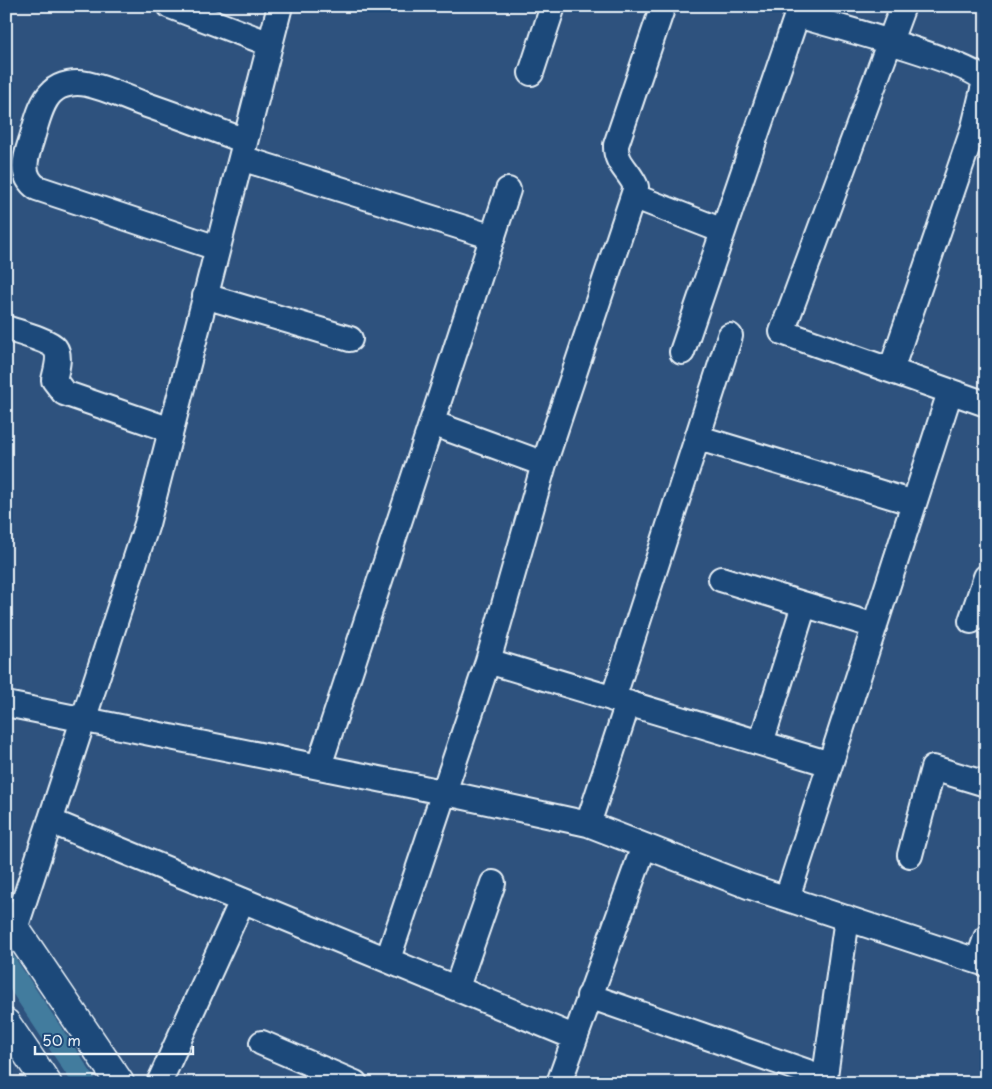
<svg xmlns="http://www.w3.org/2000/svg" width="992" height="1089" font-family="'Playpen Sans',sans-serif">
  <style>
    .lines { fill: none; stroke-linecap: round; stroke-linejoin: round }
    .canal { stroke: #437b9e; stroke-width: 22 }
    .minor-casing { stroke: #e8f1f8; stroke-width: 28 }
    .tertiary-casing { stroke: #e8f1f8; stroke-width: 31 }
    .minor { stroke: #1f4a7a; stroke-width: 24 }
    .tertiary { stroke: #1f4a7a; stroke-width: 28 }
  </style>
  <rect width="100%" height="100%" fill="#2e527e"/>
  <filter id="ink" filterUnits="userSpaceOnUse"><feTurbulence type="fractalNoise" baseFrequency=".02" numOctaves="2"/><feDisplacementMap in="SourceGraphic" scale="10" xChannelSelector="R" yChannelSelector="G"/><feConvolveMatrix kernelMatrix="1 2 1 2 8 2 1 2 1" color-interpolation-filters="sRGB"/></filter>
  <g filter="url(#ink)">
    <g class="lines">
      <path class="canal" d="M6 964 85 1083"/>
      <defs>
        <path id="minor" d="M170 6 270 44
          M903 6 782 332 986 404
          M797 15C828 24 971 62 985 81L974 127 891 370
          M531 73 553 6
          M241 158 493 237
          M633 196 723 231
          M217 248 37 188C20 176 25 159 31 141 36 126 40 103 52 92 61 83 76 82 87 84 106 88 124 97 141 103 176 115 211 128 245 141
          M205 296 350 339
          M6 328C17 332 49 340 55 348 61 356 56 371 54 380L64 393 171 430
          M682 352 800 6
          M432 423 544 464
          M699 438 914 503
          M721 579 875 626
          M971 621 986 577
          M488 661 830 764
          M613 699 730 336
          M6 704 414 786 588 824 748 886 986 964
          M761 743 804 605
          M319 766 508 190
          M50 821 574 1037
          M588 824 628 703
          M910 855 933 768 986 784
          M787 898 950 392
          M6 935 15 929 147 524 280 6
          M388 959 488 661 544 464 636 187C630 171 615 164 616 145L663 6
          M978 961 986 938
          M457 987 493 883
          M589 996 825 1078
          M262 1043 355 1083
          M159 1083 242 901
          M559 1083 644 846
          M824 1083 847 918"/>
        <path id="tertiary" d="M6 915 120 1083
          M6 1023 47 1083"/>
      </defs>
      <use href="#minor" class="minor-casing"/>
      <use href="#tertiary" class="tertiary-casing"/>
      <use href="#minor" class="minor"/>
      <use href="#tertiary" class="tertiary"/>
    </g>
  </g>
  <rect width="992" height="1089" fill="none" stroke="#1f4a7a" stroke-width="25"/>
  <rect x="12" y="12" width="967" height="1064" fill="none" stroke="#e8f1f8" stroke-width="2" filter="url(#ink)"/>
  <path d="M35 1046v8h158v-8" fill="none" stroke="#e8f1f8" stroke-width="2.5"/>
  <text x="42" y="1046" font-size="15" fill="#e8f1f8" stroke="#1f4a7a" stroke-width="4" paint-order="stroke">50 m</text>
</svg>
